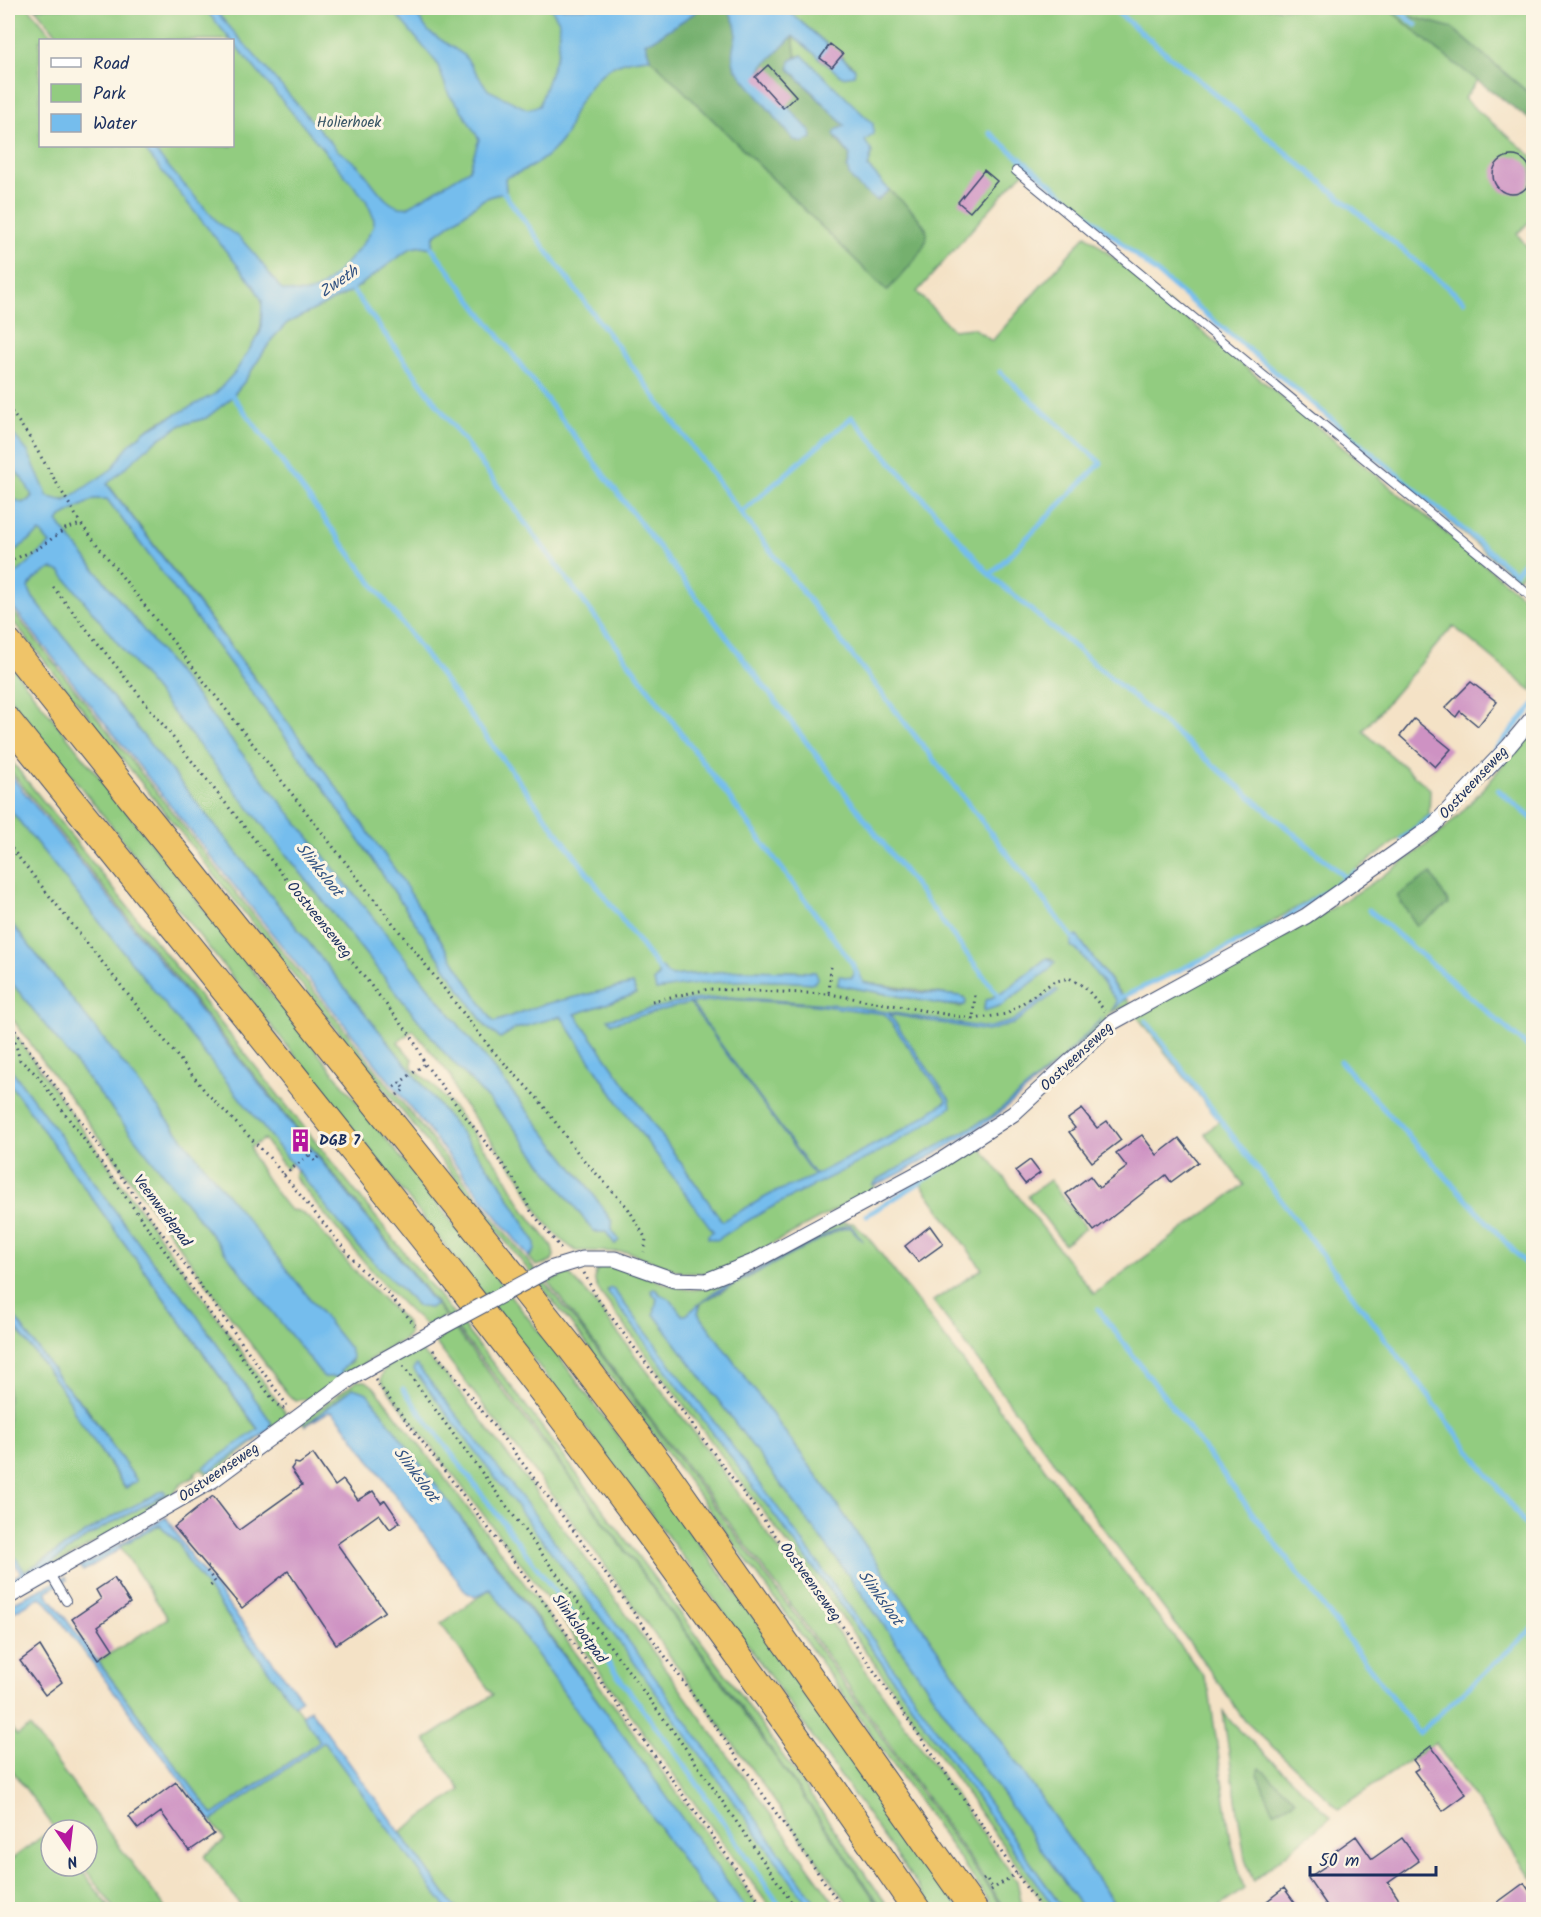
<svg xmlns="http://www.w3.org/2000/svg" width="1541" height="1917" font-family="Kalam,sans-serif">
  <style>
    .green { fill: #92cc80; stroke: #567e6f; stroke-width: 1.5; fill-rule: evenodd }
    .forest { fill: #75b06e; stroke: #487066; stroke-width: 1.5 }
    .water { fill: #75bded; stroke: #4876a6; stroke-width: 1.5; fill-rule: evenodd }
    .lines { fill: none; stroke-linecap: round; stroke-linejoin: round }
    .stream { stroke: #75bded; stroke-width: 5 }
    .building { fill: #ce92c3 }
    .lane-casing { stroke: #3c4a6e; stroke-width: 10 }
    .street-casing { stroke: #3c4a6e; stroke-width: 17 }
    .highway-casing { stroke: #3c4a6e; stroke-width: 29 }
    .path { stroke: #3c4a6e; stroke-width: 3; stroke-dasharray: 1.5 4.5; stroke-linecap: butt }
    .lane { stroke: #fff; stroke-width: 8 }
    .street { stroke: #fff; stroke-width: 15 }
    .highway { stroke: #efc469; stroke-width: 27 }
    .street-bridge-casing { stroke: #3c4a6e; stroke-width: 17; stroke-linecap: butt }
    .street-bridge { stroke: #fff; stroke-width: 15 }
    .labels { text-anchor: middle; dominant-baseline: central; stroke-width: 6; stroke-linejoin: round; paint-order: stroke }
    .park-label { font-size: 15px; fill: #395666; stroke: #fcf5e5 }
    .street-label { font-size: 15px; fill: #1b2f5e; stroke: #fcf5e5 }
    .poi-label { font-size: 15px; font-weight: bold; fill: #1b2f5e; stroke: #fcf5e5; text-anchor: start }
    .water-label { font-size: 16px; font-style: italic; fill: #325282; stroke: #fcf5e5 }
  </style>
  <rect width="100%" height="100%" fill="#fcf5e5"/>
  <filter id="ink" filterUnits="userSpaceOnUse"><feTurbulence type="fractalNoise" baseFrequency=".0167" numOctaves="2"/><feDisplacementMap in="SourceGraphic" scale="12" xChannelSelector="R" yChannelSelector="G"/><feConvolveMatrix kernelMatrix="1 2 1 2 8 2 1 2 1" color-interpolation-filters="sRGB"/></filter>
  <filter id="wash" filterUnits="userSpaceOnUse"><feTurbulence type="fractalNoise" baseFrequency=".008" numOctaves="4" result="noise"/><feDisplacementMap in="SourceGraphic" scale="24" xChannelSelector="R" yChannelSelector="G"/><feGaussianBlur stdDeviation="1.35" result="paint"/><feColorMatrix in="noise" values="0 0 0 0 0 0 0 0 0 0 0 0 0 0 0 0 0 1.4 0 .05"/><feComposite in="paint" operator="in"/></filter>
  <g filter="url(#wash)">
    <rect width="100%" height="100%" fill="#f4e2c6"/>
    <path class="green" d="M8 8H29L56 40H40V146H142C165 174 258 276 263 304 268 332 236 376 215 394 196 409 168 415 147 429 131 440 124 457 111 470 95 486 70 502 48 502L8 453Z
      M35 8H643L523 135 317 294 284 308 150 146H232V40H62Z
      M785 8H1533V86L1529 93 1452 28 1437 50 1478 80 1464 99 1533 157V218L1517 234 1533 254 1534 561 1517 579 1031 166 1011 185 917 292 953 330 973 328 992 341 1086 235 1533 605V692L1453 626 1363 731 1430 789 1429 815C1336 891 1232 949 1122 996L1077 936 1071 946 1080 953 1118 1002 1111 1011 1126 998 1131 1005 1110 1013 1105 1018 1108 1022 992 1116 877 1180 874 1189 718 1273H684L628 1252 576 1251 561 1240 541 1217 519 1176 457 1096 451 1076 413 1030 398 1042 412 1059V1068L430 1082 457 1112 504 1174 525 1211 552 1246 554 1256 551 1262 536 1266 529 1257 533 1253 535 1242 499 1181 33 598 28 587C34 575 49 564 61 572L443 1051 512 1125 594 1232H606L615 1244 619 1240 611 1229 612 1222 588 1187 61 527 58 522 61 517 94 499H107L328 794 486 1027 500 1038 515 1029 561 1016 620 1105 714 1231 722 1221 575 1014 636 994 633 984 541 1005 495 1022 492 1020 251 673 107 483 154 442 181 425 206 418 229 400 244 382 272 339 287 323 352 291 411 248 422 246 432 248 434 236 484 199 506 191 505 178C528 169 546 160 562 140 569 132 570 119 575 110 594 75 609 60 650 58L660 66 887 291 922 248 926 228C915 214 870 175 867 163L872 152 802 55 796 57 793 36 855 68ZM1047 958H1052C1033 977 1013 1007 984 1009L985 1001 1005 991ZM743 970 815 972 814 983C761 979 708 978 656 990L654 981 659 973 664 972 672 976ZM853 970 863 982 964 997 966 1003 961 1007 946 1005 837 985 842 976 850 978 854 976Z
      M8 462 25 482 32 495 27 502 18 503 8 496Z
      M40 532 50 543 49 547 17 573H8V556Z
      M8 605 587 1336 798 1619 1003 1909H995L793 1623 583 1339 8 615Z
      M8 662 559 1357 770 1639 960 1909H934C837 1771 741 1633 639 1498 435 1226 219 962 8 696Z
      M1533 728V1880L1435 1743 1339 1809 1245 1721 1203 1661 933 1301 982 1269 916 1177 977 1143 1094 1294 1244 1185 1205 1134 1219 1121 1136 1015C1234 963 1333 915 1422 848 1465 815 1499 769 1533 728Z
      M8 757 515 1391 725 1673 890 1909H883L719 1676 510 1395 8 768Z
      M8 807 292 1163 286 1169 264 1139 251 1147C249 1157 282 1201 290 1210L299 1211 311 1220 353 1269 407 1323 409 1334 405 1339 380 1353 313 1399 296 1400 289 1396 8 1013V978L324 1377H337L342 1374 341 1370 352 1361 349 1348 8 919Z
      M8 1025 285 1412V1418L220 1469 207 1474 201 1469 194 1473 195 1476 180 1485 169 1500 8 1592V1586L49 1565 91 1534 166 1494 164 1491 103 1522 24 1572 8 1546V1317L69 1399 74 1412 125 1488 137 1481 86 1407 61 1381 8 1308V1081L258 1430 205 1467 209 1472 269 1430 271 1422 188 1303 151 1260 8 1065Z
      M298 1170 357 1244 418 1306 429 1308 436 1305 445 1316 430 1326C411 1324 312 1199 294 1176Z
      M1050 1180 1086 1228 1064 1244 1028 1196Z
      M841 1222 853 1223 868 1237 1202 1674 1209 1690 1231 1841 1244 1889 1216 1909H1118L817 1476 698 1313 702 1302 838 1230 850 1227 863 1241 850 1225 843 1226 714 1292 686 1315H682L670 1299 661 1295 655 1288 651 1291 657 1299 654 1314 852 1580 1083 1909H1063C917 1700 768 1492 613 1289L607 1290 833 1594 1055 1909H1048L828 1598 602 1295C595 1285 591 1277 599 1268 623 1258 668 1294 700 1289 749 1282 796 1241 841 1222Z
      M568 1273 588 1294 706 1448 1017 1881 1023 1909H1005L800 1617 548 1282Z
      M454 1328C603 1517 746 1712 881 1909H852L585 1538 435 1342Z
      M419 1349 450 1379 576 1545 839 1909H771L532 1578 381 1381C381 1364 405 1353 419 1349Z
      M357 1381H366L374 1387C508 1557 635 1733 760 1909H746C622 1734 498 1556 359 1392L352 1388 305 1425 301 1421Z
      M160 1525 179 1544 233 1624 321 1740 213 1815 98 1661 168 1618 120 1546Z
      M490 1589 498 1599 717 1909H456L400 1832 461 1790 425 1740 493 1695 441 1624Z
      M1223 1712 1233 1724 1331 1817 1253 1881 1245 1859Z
      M8 1724 17 1736 30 1727 166 1909H115L83 1866H87V1830H56L8 1765Z
      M324 1742 449 1909H243L204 1856 225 1840 211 1821Z
      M51 1830V1866H78L111 1909 8 1910V1862Z"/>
    <path class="forest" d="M702 8H726C749 39 726 40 735 68L794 140 802 143 759 76 763 66 793 36 796 57 790 61 789 69 845 126 836 139 850 155 847 169 877 200 889 190C898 197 928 223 927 235 927 250 897 280 887 291L650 58 645 42 653 40Z
      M1391 11 1452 28 1533 97V122L1437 50Z
      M1431 873 1449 904 1417 926 1397 896Z
      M1260 1768 1296 1800 1274 1812 1257 1774Z"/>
    <path class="water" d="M204 8H213L337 150C343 154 350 159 356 164 371 176 385 212 408 207L469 170 479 139 459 106 449 95 437 63 391 8H411L429 32 464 55 488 90 527 109 539 106 558 51 560 23 551 8H702L653 40 645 42 650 58C609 60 594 75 575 110 570 119 569 132 562 140 546 161 529 169 505 178L506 191 484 199 434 236 432 248 422 246 411 248 352 291 287 323 272 339 244 382 229 400 206 418 181 425 154 442 107 484 329 777 398 874 492 1020 495 1022 541 1005 633 984 636 994 575 1014 722 1221 773 1193 812 1177 813 1174 690 1003 612 1023 608 1019 690 1000 728 997 843 1005 987 1028 1012 1021 1056 989 1058 991 1013 1024 987 1031 889 1014 950 1100 951 1107C880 1160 791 1190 717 1240L708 1238V1235L713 1231 620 1105 561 1016 515 1029 500 1038 486 1027 328 794 107 499H94L61 517 58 522 61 527 588 1187 612 1222V1231L619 1240 615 1244 606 1232H594L512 1125 443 1051 61 572 52 568 34 579 28 587 33 598 499 1181 535 1242V1250L529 1257 8 601V573H17L50 544 40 532 8 556V496L22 503 30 500 32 496 25 482 8 462V428L28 452 48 497 65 501 112 469 127 447 146 430 215 394 236 371 261 331 262 301 254 286 142 146H150L219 224 240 238 256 256 282 290C292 292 305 294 314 291 328 286 374 236 374 222 374 215 368 206 366 200ZM728 999 808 1004 885 1014 947 1101 906 1128 815 1175 691 1003Z
      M726 8H785L855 69 854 75 842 77 793 36 763 66 759 76 811 132 812 138 802 143 794 140 735 68C725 40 749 39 726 8Z
      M802 55 873 124V134L865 141 872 152 868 167 889 190 877 200C869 196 848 180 848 170 847 165 850 160 850 155L834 134 836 130 845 126 789 68 790 61Z
      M8 772 407 1268 436 1305 429 1308 418 1306 356 1244 8 807Z
      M8 919 349 1348 353 1358 341 1371 342 1374 337 1377H324L8 978Z
      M1077 936 1121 996 1125 995 1126 998 1112 1011 1117 1001 1080 953 1071 946 1072 939Z
      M1047 958 1055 962 1049 970 1002 1005 984 1011 985 1001 1005 991Z
      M662 967 667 974 672 976 743 970 815 972 818 977 814 983C760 978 708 980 656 990L654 981 659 976 657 969Z
      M856 967 863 982 917 992 961 996 966 1000 965 1005H946L838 985 839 976 852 978 854 974 853 970Z
      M1102 1018C1097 1031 1009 1106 992 1119 974 1131 888 1184 872 1185L877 1180 992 1116 1064 1057Z
      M8 1065 151 1260 188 1303 271 1422 269 1430 209 1472 204 1467 258 1429 8 1081Z
      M850 1225 863 1241 850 1227 838 1230 715 1294 700 1304 698 1313 817 1476 1118 1909H1083L852 1580 654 1314 657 1299 651 1291 654 1288 661 1295 670 1299 682 1315H686L714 1292 837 1229Z
      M609 1288 613 1289C770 1491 917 1700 1063 1909H1055L833 1594 608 1292Z
      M8 1308 61 1381 85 1407 137 1481 126 1488 74 1412 69 1399 8 1317Z
      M417 1365 526 1503 636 1651 820 1909H811L629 1655 414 1370V1367Z
      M353 1388 367 1393 628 1742 746 1909H717L498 1599 490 1589 475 1597 466 1592 343 1423 333 1412H328L305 1426Z
      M164 1490 166 1494 91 1534 49 1565 8 1586V1581L21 1573 8 1553V1546L25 1572 103 1522Z
      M166 1517 194 1561 302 1699 294 1705 186 1559 179 1544 160 1525 120 1546V1549L83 1571 80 1567Z
      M66 1577 67 1580 47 1591V1594L213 1815 320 1741 302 1715 310 1709 456 1909H447L324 1742 211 1821 45 1600 40 1597 8 1615V1605Z"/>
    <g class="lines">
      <path class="stream" d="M1112 8 1464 301
        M1395 8 1416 25
        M990 133 1515 573 1534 551
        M501 189 741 513 1077 943
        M432 248 1001 999
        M353 291 852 963 857 974
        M233 396 661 972
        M741 513 852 417 990 575 1101 463 1000 372
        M990 575 1346 878
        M1488 758 1534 705
        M1498 790 1534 820
        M1402 839 1431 817
        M1369 910 1534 1052
        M1285 919 1355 872
        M1120 998 1275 925
        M1146 1021 1534 1536
        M1340 1061 1534 1273
        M958 1158 985 1142
        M867 1215 940 1170
        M1098 1309 1419 1733 1534 1627
        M403 1389 681 1760 783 1910"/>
    </g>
    <g id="blocks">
      <path class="building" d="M830 44 843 54 832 67 820 58Z
        M768 65 796 96 783 108 755 77Z
        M1493 175a19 19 0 1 1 38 0a19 19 0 1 1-38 0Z
        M984 170 997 181 970 212 958 202Z
        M1471 682 1497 702 1478 726 1460 711 1456 717 1445 708Z
        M1414 719 1451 749 1435 767 1400 736Z
        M1082 1109 1097 1128 1107 1121 1121 1140 1092 1162 1069 1132 1075 1128 1068 1119Z
        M1142 1135 1157 1155 1179 1138 1198 1162 1171 1182 1166 1175 1094 1231 1066 1194 1090 1176 1099 1188 1127 1167 1116 1153Z
        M1030 1160 1040 1173 1025 1184 1015 1171Z
        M930 1226 943 1244 918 1262 905 1246Z
        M313 1454 335 1486 343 1480 358 1500 373 1491 381 1503 385 1500 400 1522 390 1529 379 1514 337 1544 385 1611 336 1644 288 1571 242 1608 174 1527 213 1496 239 1530 302 1485 291 1469 295 1463 299 1464Z
        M114 1578 130 1603 98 1626 113 1649 99 1659 72 1619 101 1599 96 1590Z
        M40 1646 62 1682 45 1695 20 1661Z
        M1431 1746 1466 1794 1443 1811 1414 1771 1419 1768 1413 1760Z
        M176 1782 214 1834 189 1851 161 1812 138 1829 129 1817Z
        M1356 1836 1372 1859 1402 1838 1419 1861 1388 1883 1406 1910H1330L1308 1878 1330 1863 1327 1857Z
        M1524 1883 1533 1896V1910H1487Z
        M1284 1888 1300 1910H1273L1267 1901Z"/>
    </g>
  </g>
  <g filter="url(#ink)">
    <use href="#blocks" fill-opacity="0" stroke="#3c4a6e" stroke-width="1.5"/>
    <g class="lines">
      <defs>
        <path id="lane" d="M1016 171 1534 599
          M50 1574 66 1601"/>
        <path id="street" d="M550 1269 583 1259H615L674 1280 706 1281 751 1263 937 1163 1013 1114 1113 1022 1306 916 1433 826 1509 746 1534 716
          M8 1597 213 1480 351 1378 442 1327"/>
        <path id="highway" d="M8 643 571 1348 668 1476 974 1910
          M8 721C149 897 292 1072 432 1249 601 1463 762 1684 917 1910"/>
      </defs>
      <use href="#lane" class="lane-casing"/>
      <use href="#street" class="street-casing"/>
      <use href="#highway" class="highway-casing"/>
      <path class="path" d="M8 407 28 435 81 524
        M8 562 39 548 65 529 81 524 492 1050 539 1100 581 1157 628 1208 646 1239 644 1252
        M53 587 412 1037 425 1064 513 1178 531 1211 561 1249
        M8 844 205 1091 268 1156 361 1269 389 1295 415 1325
        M829 994 973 1019 975 994
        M652 1001 709 989 829 994 831 966
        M973 1019 1007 1014 1053 982 1069 978 1085 987 1105 1011
        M8 1021 287 1405
        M8 1032 15 1042 20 1060 37 1075 276 1404 284 1409
        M394 1087 425 1064
        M397 1095 405 1089 400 1082
        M310 1155 315 1161 320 1156
        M284 1175 315 1150
        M584 1273 597 1298 824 1600 1042 1910
        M433 1350C579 1529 711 1720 844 1910
        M403 1366 689 1753 797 1910
        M375 1380 528 1580 766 1910
        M207 1571 215 1582 208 1588
        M983 1880 986 1878 993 1889
        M991 1890 1017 1873"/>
      <use href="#lane" class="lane"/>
      <use href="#street" class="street"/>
      <use href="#highway" class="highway"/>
      <defs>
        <path id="street-bridge" d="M442 1327 550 1269"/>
      </defs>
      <use href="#street-bridge" class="street-bridge-casing"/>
      <use href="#street-bridge" class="street-bridge"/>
    </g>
  </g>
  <defs>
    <symbol id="building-bare" viewBox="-9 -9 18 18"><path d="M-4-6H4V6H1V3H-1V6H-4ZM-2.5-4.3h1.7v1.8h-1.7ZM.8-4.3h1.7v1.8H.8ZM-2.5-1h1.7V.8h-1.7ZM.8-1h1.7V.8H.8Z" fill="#b5179e" stroke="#fcf5e5" stroke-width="2.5" paint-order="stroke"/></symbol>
  </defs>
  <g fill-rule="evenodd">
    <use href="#building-bare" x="284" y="1124" width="33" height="33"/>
  </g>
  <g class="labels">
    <g class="park-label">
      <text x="349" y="123">Holierhoek</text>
    </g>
    <g class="street-label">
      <text transform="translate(1474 783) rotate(-47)">Oostveenseweg</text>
      <text transform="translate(319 920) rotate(51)">Oostveenseweg</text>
      <text transform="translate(1077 1057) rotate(-43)">Oostveenseweg</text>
      <text transform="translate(162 1211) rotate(53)">Veenweidepad</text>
      <text transform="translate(219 1473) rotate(-34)">Oostveenseweg</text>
      <text transform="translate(810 1582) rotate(54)">Oostveenseweg</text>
      <text transform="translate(579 1629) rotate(54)">Slinkslootpad</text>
    </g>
    <g class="poi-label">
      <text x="319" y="1141">DGB 7</text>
    </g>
    <g class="water-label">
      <text transform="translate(339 282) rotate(-34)">Zweth</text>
      <text transform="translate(319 870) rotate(51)">Slinksloot</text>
      <text transform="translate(416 1475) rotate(53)">Slinksloot</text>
      <text transform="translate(880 1598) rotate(54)">Slinksloot</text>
    </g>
  </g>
  <rect width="1541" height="1917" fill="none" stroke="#fcf5e5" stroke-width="30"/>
  <rect x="39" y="39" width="195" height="108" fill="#fcf5e5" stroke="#a2a6af" stroke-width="1.5"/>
  <rect x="51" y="58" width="30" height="9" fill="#ffffff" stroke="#a2a6af" stroke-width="1.5"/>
  <text x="93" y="69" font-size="18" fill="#1b2f5e">Road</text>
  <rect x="51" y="84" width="30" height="18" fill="#92cc80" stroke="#a2a6af" stroke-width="1.5"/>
  <text x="93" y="99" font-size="18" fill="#1b2f5e">Park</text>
  <rect x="51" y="114" width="30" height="18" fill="#75bded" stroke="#a2a6af" stroke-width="1.5"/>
  <text x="93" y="129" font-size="18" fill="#1b2f5e">Water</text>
  <g transform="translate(69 1848) rotate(166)"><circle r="28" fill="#fcf5e5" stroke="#a2a6af" stroke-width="1.5"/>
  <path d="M0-4.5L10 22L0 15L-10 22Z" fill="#b5179e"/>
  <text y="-9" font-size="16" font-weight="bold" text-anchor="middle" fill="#1b2f5e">N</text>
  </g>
  <path d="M1310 1866v9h126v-9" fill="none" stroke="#1b2f5e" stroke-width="3"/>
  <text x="1319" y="1866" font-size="18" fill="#1b2f5e" stroke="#fcf5e5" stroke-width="4.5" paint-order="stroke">50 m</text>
</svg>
